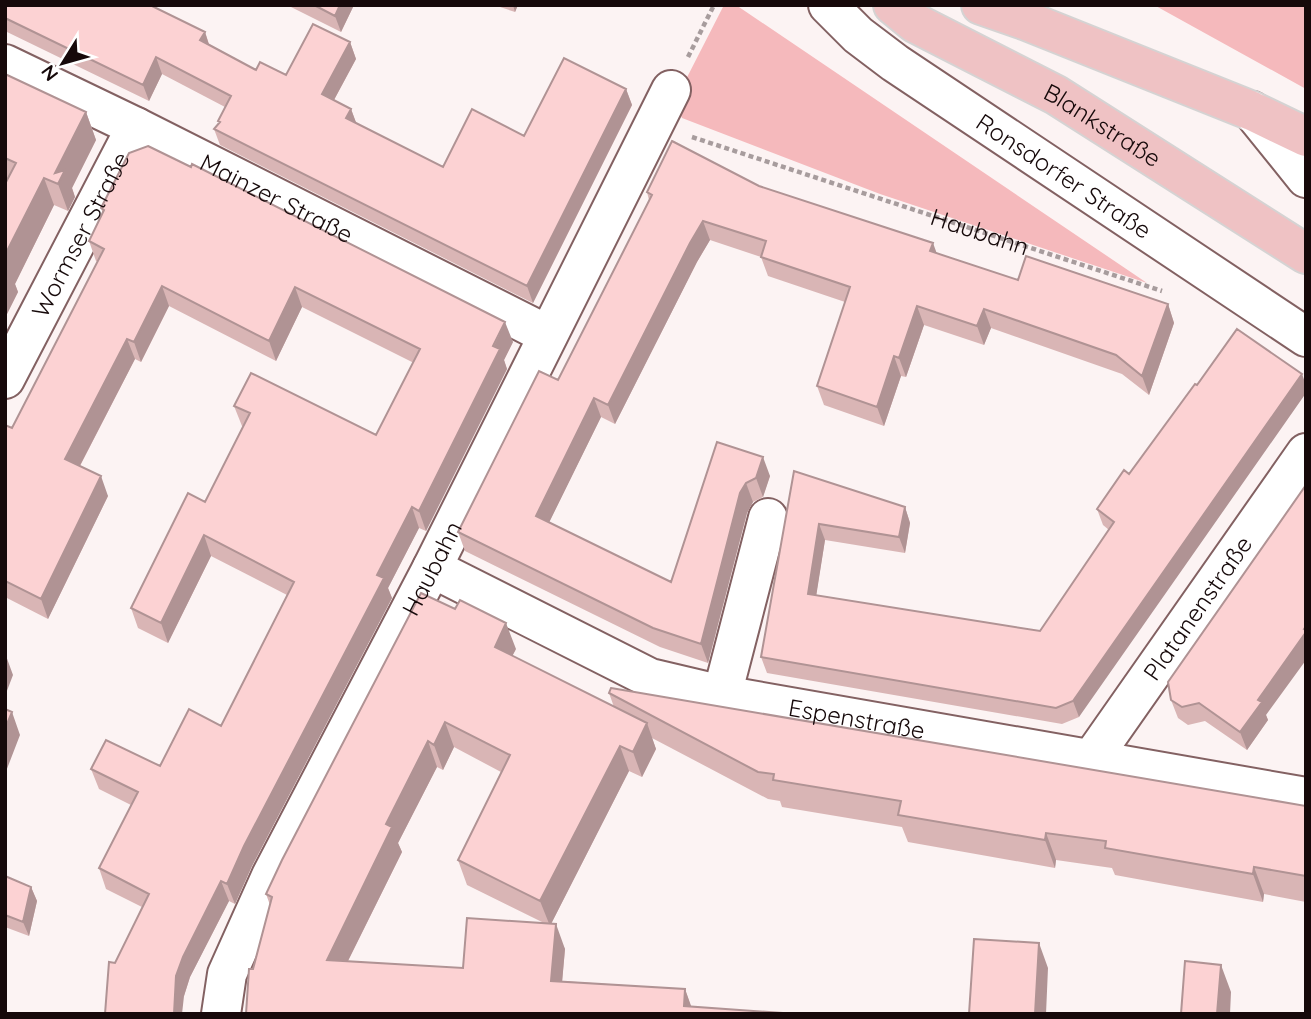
<svg xmlns="http://www.w3.org/2000/svg" width="1311" height="1019" font-family="Quicksand,sans-serif">
  <style>
    .green { fill: #f5b9bc }
    .lines { fill: none; stroke-linecap: round; stroke-linejoin: round }
    .minor-casing { stroke: #836162; stroke-width: 42 }
    .major-casing { stroke: #d5d3d3; stroke-width: 42 }
    .path { stroke: #a79c9d; stroke-width: 4.5; stroke-dasharray: 5 3.5; stroke-linecap: butt }
    .minor { stroke: #fff; stroke-width: 38 }
    .major { stroke: #efc2c4; stroke-width: 38 }
    .wall { fill: #d9b5b5; fill-rule: evenodd }
    .shaded-wall { fill: #b09394 }
    .building { fill: #fcd2d3; stroke: #b09394; stroke-width: 2 }
    .labels { text-anchor: middle; dominant-baseline: central; stroke-width: 6; stroke-linejoin: round; paint-order: stroke }
    .street-label { font-size: 24px; fill: #16090a; stroke: #fff }
  </style>
  <rect width="100%" height="100%" fill="#fcf3f3"/>
  <path class="green" d="M724 5H736L1147 283 880 194 682 118 678 110 679 93Z
    M1154 5H1306V89Z"/>
  <g class="lines">
    <defs>
      <g id="minor">
        <path id="s2" d="M828 5 858 35 895 63 1306 337"/>
        <path id="s3" d="M5 64 136 127 548 335"/>
        <path d="M1252 111 1306 178"/>
        <path id="s4" d="M5 379 136 127"/>
        <path id="s5" d="M432 568 650 678 722 695 1306 797"/>
        <path d="M722 695 768 518"/>
        <path id="s6" d="M1090 761 1306 453"/>
        <path id="s7" d="M221 1014 227 974 271 876 432 568 671 90"/>
      </g>
      <g id="major">
        <path id="s8" d="M893 5 915 23 1056 95 1306 254"/>
        <path d="M981 5 1027 21 1252 111 1306 137"/>
      </g>
    </defs>
    <use href="#minor" class="minor-casing"/>
    <use href="#major" class="major-casing"/>
    <g class="path">
      <path d="M688 57 714 5"/>
      <path id="s1" d="M692 137 1162 291"/>
    </g>
    <use href="#minor" class="minor"/>
    <use href="#major" class="major"/>
  </g>
  <path class="wall" d="M5 5 205 32 209 44 256 70 286 75 350 42 356 59 334 100 351 109 356 123 443 167 524 136 626 89 632 105 533 303 220 145 214 129 219 123 218 121 225 107 162 74 149 101 5 31Z
    M287 5H354L341 32Z
    M494 5H518L515 12Z
    M5 74 86 112 96 140 72 188 75 197 68 211 54 205 15 284 18 292 5 318V184L6 181 5 180Z
    M759 186 937 253 1018 280 1168 304 1174 323 1149 395 1122 374 991 328 984 345 924 325 906 377 901 376 884 426 824 405 817 386 845 302 768 276 761 257 710 240 697 262 615 424 601 417 549 522 671 582 717 442 770 476 763 497 753 502 747 513 708 663 660 647 465 551 458 532 558 380 649 200 647 192Z
    M101 208 513 342 504 360 507 369 426 531 419 528 388 588 392 598 252 866 235 904 229 901 190 977 184 996 115 963 142 907 106 889 99 868 131 805 99 789 91 769 160 766 221 726 287 595 211 556 168 643 138 628 131 608 205 502 243 426H242L234 406 376 435 414 363 302 307 276 361 169 306 141 362 135 359 80 466 108 496 48 619 5 597V425L12 428 98 262 96 261 89 241 103 214Z
    M1124 470 1079 717 1062 724 767 673 761 657 794 471 905 507 910 523 905 553 825 540 816 595 1040 631 1109 530 1103 525 1097 509Z
    M516 649 512 656 614 707 609 693 1306 806V902L1264 894 1263 902 1115 875 1112 868 1056 860 1055 868 908 842 902 827 782 807 780 801 768 799 652 738 656 749 642 777 629 771 551 924 565 949 562 981 685 989 691 1007 246 1014 253 969 270 905 266 894ZM454 747 501 772 458 860 467 885 544 923 463 968 348 961 402 852 398 843 437 767 443 770Z
    M1168 682 1266 715 1268 720 1247 750 1205 721 1188 725 1178 718 1171 700Z
    M5 876 31 887 37 901 29 936 5 927Z"/>
  <path class="shaded-wall" d="M340 5H354L341 32 335 16Z
    M513 5H518L515 12Z
    M205 32 210 48 200 40Z
    M350 42 356 59 328 111 322 94Z
    M156 57 162 74 149 101 143 85Z
    M626 89 632 105 533 303 527 286Z
    M351 109 357 125 346 118Z
    M86 112 96 140 72 188 75 197 68 211 58 184 55 173Z
    M44 178 54 205 15 284 18 292 5 318V255Z
    M703 221 710 240 697 262 615 424 608 405 690 243Z
    M933 243 940 262 930 251Z
    M162 286 169 306 141 362 134 342Z
    M295 287 302 307 276 361 269 341Z
    M1168 304 1174 323 1149 395 1142 376Z
    M917 306 924 325 906 377 899 358Z
    M984 309 991 328 984 345 977 326Z
    M505 322 513 342 504 360 507 369 426 531 419 511Z
    M127 339 135 359 73 479 65 459Z
    M894 356 901 376 884 426 877 407Z
    M1302 374 1306 385V393L1079 717 1073 701Z
    M594 398 601 417 543 535 536 516Z
    M763 457 770 476 763 497 756 478Z
    M101 476 108 496 48 619 41 599Z
    M746 483 753 502 747 513 708 663 701 644 740 493Z
    M412 507 419 528 388 588 392 598 252 866 235 904 227 884 244 846 377 575Z
    M905 507 910 523 905 553 899 537Z
    M819 524 825 540 814 610 808 594Z
    M204 535 211 556 168 643 161 623Z
    M506 623 516 649 504 672 495 647Z
    M1306 626V660L1266 715 1268 720 1247 750 1240 732 1258 700Z
    M5 653 13 675 5 696Z
    M12 712 20 735 5 774V729Z
    M445 722 454 747 443 770 434 745Z
    M647 723 656 749 642 777 633 752Z
    M428 741 437 767 398 843 402 852 336 985 327 960 386 824Z
    M620 746 629 771 550 926 540 901Z
    M1046 833 1056 860 1055 868 1045 840Z
    M1254 867 1264 894 1263 902 1253 874Z
    M221 881 229 901 190 977 184 996 182 1014H174L176 976 183 957Z
    M31 887 37 901 29 936 23 922Z
    M556 924 565 949 560 1006 551 981Z
    M1039 943 1048 968 1046 1014H1035Z
    M1221 965 1231 992 1230 1014H1217Z
    M685 989 694 1014 684 1006Z"/>
  <path class="building" d="M5 5H150L205 32 200 40 256 70 260 62 286 75 313 24 350 42 322 94 351 109 346 118 443 167 472 109 524 136 564 58 626 89 527 286 214 129 220 122 218 121 231 96 156 57 143 85 5 18Z
    M314 5H340L335 16Z
    M5 74 86 112 55 173 65 170 58 184 44 178 5 255V184L16 163 5 158Z
    M672 141 759 186 933 243 930 251 1018 280 1026 256 1168 304 1142 376 1116 355 984 309 977 326 917 306 899 358 894 356 877 407 817 386 850 287 761 257 766 241 703 221 690 243 608 405 594 398 536 516 671 582 717 442 763 457 756 478 746 483 740 493 701 644 653 628 458 532 539 371 558 380 652 195 647 192Z
    M148 146 191 167 192 164 505 322 493 346 500 349 419 511 412 507 377 575 384 578 244 846 227 884 221 881 183 957 176 976 174 1014H105L109 962 115 963 149 894 99 868 138 792 91 769 106 740 160 766 189 709 221 726 294 582 204 535 161 623 131 608 188 493 205 502 250 413 234 406 251 373 376 435 420 349 295 287 269 341 162 286 134 342 127 339 65 459 101 476 41 599 5 581V425L12 428 104 249 89 241 104 210 101 208 129 153Z
    M1237 329 1302 374 1073 701 1056 708 761 657 794 471 905 507 899 537 819 524 808 594 1040 631 1114 522 1097 509 1124 470 1129 474 1195 384 1197 385Z
    M1306 485V626L1304 629 1306 630V632L1258 700 1262 702 1240 732 1199 703 1182 707 1171 700 1168 682Z
    M421 593 455 609 460 600 506 623 495 647 647 723 633 752 620 746 540 901 458 860 510 755 445 722 434 745 428 741 386 824 392 827 327 960 463 968 467 918 556 924 551 981 685 989 684 1006 797 1014H246L249 969H253L272 897 266 894 282 860Z
    M611 688 1306 806V876L1254 867 1253 874 1105 848 1106 841 1046 833 1045 840 898 815 901 801 773 780 774 774 758 772 609 693Z
    M5 709 12 712 5 729Z
    M5 876 31 887 23 922 5 915Z
    M974 939 1039 943 1035 1014H969Z
    M1185 961 1221 965 1217 1014H1181Z"/>
  <g class="labels">
    <g class="street-label">
      <text stroke="none"><textPath href="#s8" startOffset="242">Blankstraße</textPath></text>
      <text stroke="none"><textPath href="#s2" startOffset="292">Ronsdorfer Straße</textPath></text>
      <text stroke="none"><textPath href="#s3" startOffset="303">Mainzer Straße</textPath></text>
      <text stroke="none"><textPath href="#s1" startOffset="303">Haubahn</textPath></text>
      <text stroke="none"><textPath href="#s4" startOffset="163">Wormser Straße</textPath></text>
      <text stroke="none"><textPath href="#s7" startOffset="495">Haubahn</textPath></text>
      <text stroke="none"><textPath href="#s6" startOffset="187">Platanenstraße</textPath></text>
      <text stroke="none"><textPath href="#s5" startOffset="455">Espenstraße</textPath></text>
    </g>
  </g>
  <rect width="1311" height="1019" fill="none" stroke="#16090a" stroke-width="14"/>
  <g transform="translate(63 63) rotate(233)" stroke="#ffffff" stroke-width="5" paint-order="stroke">
  <path d="M0-5L12 26L0 18L-12 26Z" fill="#16090a"/>
  <text y="-10" font-size="19" font-weight="bold" text-anchor="middle" fill="#16090a">N</text>
  </g>
</svg>
